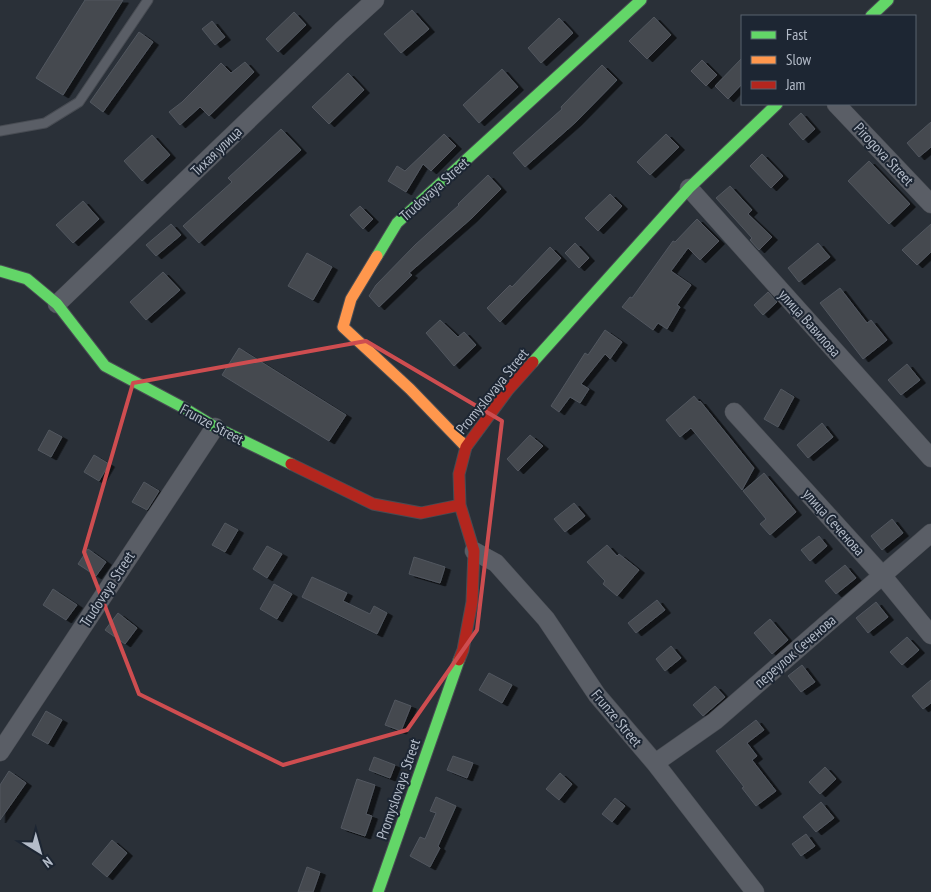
<svg xmlns="http://www.w3.org/2000/svg" width="931" height="892" font-family="'PT Sans Narrow',sans-serif">
  <style>
    .building { fill: #444950; stroke: #52575f; filter: url(#shadow) }
    .lines { fill: none; stroke-linecap: round; stroke-linejoin: round }
    .lane-casing { stroke: #484c53; stroke-width: 11 }
    .street-casing { stroke: #484c53; stroke-width: 19 }
    .fast-casing { stroke: #484c53; stroke-width: 13 }
    .slow-casing { stroke: #484c53; stroke-width: 13 }
    .jam-casing { stroke: #484c53; stroke-width: 13 }
    .lane { stroke: #5a5e66; stroke-width: 9 }
    .street { stroke: #5a5e66; stroke-width: 18 }
    .fast { stroke: #63d668; stroke-width: 11 }
    .slow { stroke: #ff974d; stroke-width: 11 }
    .jam { stroke: #b3261e; stroke-width: 11 }
    .marked { fill: none; stroke: #ce4d50; stroke-width: 4; stroke-linejoin: round }
    .labels { text-anchor: middle; dominant-baseline: central; stroke-width: 4; stroke-linejoin: round; paint-order: stroke }
    .street-label { font-size: 15px; fill: #b4bcc9; stroke: #1d2633 }
  </style>
  <defs>
    <filter id="shadow"><feDropShadow dx="5.5" dy="3" stdDeviation="0" flood-color="#0009"/></filter>
  </defs>
  <rect width="100%" height="100%" fill="#2a3038"/>
  <path class="building" d="M85 0H123L63 95 36 78Z
    M412 10 429 29 401 53 384 34Z
    M294 12 306 25 278 52 266 39Z
    M654 17 671 35 647 59 629 41Z
    M559 18 573 33 541 63 528 48Z
    M212 21 225 37 215 45 202 29Z
    M139 32 153 42 103 112 90 102Z
    M742 58V84L728 99 715 86Z
    M702 60 717 75 706 86 691 71Z
    M245 62 254 72 209 116 200 107 180 125 169 112 182 102 221 63 231 73Z
    M602 65 617 80 576 122 525 167 513 153 562 109 561 107Z
    M502 69 518 87 479 123 463 105Z
    M348 73 364 90 329 124 312 107Z
    M801 113 815 129 803 140 789 124Z
    M931 122V147L919 157 907 143Z
    M281 129 301 150 199 243 183 226 232 182 228 178Z
    M444 134 456 146 431 171 423 164 406 192 388 181 397 166 405 171Z
    M666 134 679 147 650 175 637 162Z
    M152 135 170 155 142 181 124 161Z
    M762 154 783 176 771 188 750 166Z
    M869 161 910 204 889 224 848 181Z
    M488 175 501 189 472 218 409 273 412 275 379 307 369 296 376 285 415 245 459 205 458 204Z
    M730 186 752 210 748 214 772 237 759 250 750 240 752 238 716 198Z
    M610 194 622 206 598 231 585 218Z
    M83 201 99 219 73 243 56 225Z
    M360 206 373 219 363 229 350 215Z
    M697 219 719 241 700 260 688 248 671 271 691 285 677 305 680 307 667 329 658 323 653 330 622 307 630 297 632 298 673 241 675 242Z
    M171 224 181 235 156 256 146 245Z
    M931 224V252L917 265 902 250Z
    M575 243 589 258 579 268 565 253Z
    M818 243 830 257 799 282 788 268Z
    M550 247 561 258 500 322 487 308 510 285 512 287Z
    M307 253 332 267 313 300 288 286Z
    M163 272 180 290 146 320 130 302Z
    M840 288 867 323 871 320 887 340 863 359 820 303Z
    M768 292 777 302 763 315 754 305Z
    M440 320 458 337 464 332 476 345 454 366 426 333Z
    M605 330 622 342 610 359 605 354 581 384 589 389 580 403 570 397 559 412 551 406 585 353 588 355Z
    M239 348 346 415 329 441 222 375Z
    M907 364 920 380 901 395 888 380Z
    M781 389 794 397 778 427 764 419Z
    M694 396 699 402 700 401 754 468 742 490 691 428 680 437 666 420Z
    M822 423 833 437 808 458 797 445Z
    M49 430 62 437 51 457 38 450Z
    M530 435 543 446 518 471 507 459Z
    M94 455 109 464 99 481 84 472Z
    M764 473 796 512 770 535 760 524 766 519 743 491Z
    M144 482 159 491 147 510 132 502Z
    M574 503 585 516 565 532 554 519Z
    M892 519 903 533 882 550 871 536Z
    M225 523 238 530 225 552 212 545Z
    M819 536 827 546 810 561 801 550Z
    M607 545 617 556 619 554 639 570 617 596 603 584 605 581 587 562Z
    M267 546 282 554 267 578 253 569Z
    M88 549 106 562 96 576 78 564Z
    M414 557 445 567 440 583 409 574Z
    M845 565 856 578 836 594 825 581Z
    M312 577 347 593 343 601 370 614 374 606 387 613 377 634 302 597Z
    M274 584 292 594 277 619 260 609Z
    M53 589 77 605 66 620 43 605Z
    M657 600 665 610 636 633 628 623Z
    M876 602 888 617 868 633 856 618Z
    M118 613 137 628 125 644 105 630Z
    M770 619 788 640 772 654 754 633Z
    M907 637 919 650 902 665 890 652Z
    M671 646 681 658 665 671 656 659Z
    M802 665 815 682 801 692 788 676Z
    M489 673 512 685 502 703 479 690Z
    M931 680V703L923 709 912 696Z
    M715 686 725 697 703 716 693 705Z
    M395 700 411 706 401 731 385 725Z
    M46 711 62 720 48 744 32 735Z
    M756 720 764 730 747 743 757 756 752 760 776 791 756 806 742 788 744 787 716 751Z
    M453 756 473 763 467 778 447 770Z
    M374 757 395 765 390 778 369 770Z
    M825 767 836 779 820 794 809 782Z
    M9 771 26 783 0 820V785Z
    M560 773 572 784 559 800 546 789Z
    M357 779 375 785 366 814 372 816 365 836 341 828Z
    M436 797 456 806 438 846 440 848 430 867 410 856 420 837 425 839 436 813 430 811Z
    M615 798 625 806 612 822 602 814Z
    M821 802 834 818 816 832 803 817Z
    M806 834 815 846 801 856 792 844Z
    M112 840 127 853 107 877 92 864Z
    M307 867 320 872 313 892H298Z"/>
  <g class="lines">
    <defs>
      <path id="lane" d="M0 131 45 123 79 102 148 0"/>
      <path id="street" d="M836 104 931 204
        M689 188 931 458
        M57 304 341 31 375 0
        M734 412 882 575 931 635
        M474 551 496 563 546 619 597 695 655 763 755 892
        M0 752 215 427
        M655 763 715 721 931 533"/>
      <path id="fast" d="M871 16 888 0
        M377 256 397 223 641 0
        M0 271 27 279 57 304 105 366 184 408 215 427 291 464
        M533 362 689 188 777 104
        M378 892 459 660"/>
      <path id="slow" d="M377 256 351 299 343 327 410 389 466 447"/>
      <path id="jam" d="M291 464 373 504 421 513 460 505
        M459 660 463 650 472 602 474 551 460 505 459 474 466 447 508 390 533 362"/>
    </defs>
    <use href="#lane" class="lane-casing"/>
    <use href="#street" class="street-casing"/>
    <use href="#fast" class="fast-casing"/>
    <use href="#slow" class="slow-casing"/>
    <use href="#jam" class="jam-casing"/>
    <use href="#lane" class="lane"/>
    <use href="#street" class="street"/>
    <use href="#fast" class="fast"/>
    <use href="#slow" class="slow"/>
    <use href="#jam" class="jam"/>
  </g>
  <path class="marked" d="M366 341 502 421 477 630 407 730 283 765 139 694 84 552 133 383Z"/>
  <g class="labels">
    <g class="street-label">
      <text transform="translate(216 151) rotate(-44)">Тихая улица</text>
      <text transform="translate(884 154) rotate(47)">Pirogova Street</text>
      <text transform="translate(434 189) rotate(-42)">Trudovaya Street</text>
      <text transform="translate(810 323) rotate(48)">улица Вавилова</text>
      <text transform="translate(492 391) rotate(-51)">Promyslovaya Street</text>
      <text transform="translate(212 424) rotate(28)">Frunze Street</text>
      <text transform="translate(834 522) rotate(48)">улица Сеченова</text>
      <text transform="translate(107 589) rotate(-57)">Trudovaya Street</text>
      <text transform="translate(795 651) rotate(-41)">переулок Сеченова</text>
      <text transform="translate(617 718) rotate(50)">Frunze Street</text>
      <text transform="translate(398 789) rotate(-71)">Promyslovaya Street</text>
    </g>
  </g>
  <rect x="741" y="15" width="175" height="90" fill="#1d2633" stroke="#59626f"/>
  <rect x="751" y="31" width="25" height="8" fill="#63d668" stroke="#59626f"/>
  <text x="786" y="40" font-size="15" fill="#b4bcc9">Fast</text>
  <rect x="751" y="56" width="25" height="8" fill="#ff974d" stroke="#59626f"/>
  <text x="786" y="65" font-size="15" fill="#b4bcc9">Slow</text>
  <rect x="751" y="81" width="25" height="8" fill="#b3261e" stroke="#59626f"/>
  <text x="786" y="90" font-size="15" fill="#b4bcc9">Jam</text>
  <g transform="translate(40 852) rotate(143)" stroke="#1d2633" stroke-width="4" paint-order="stroke">
  <path d="M0-4L9 19L0 12L-9 19Z" fill="#b4bcc9"/>
  <text y="-8" font-size="14" font-weight="bold" text-anchor="middle" fill="#b4bcc9">N</text>
  </g>
</svg>
